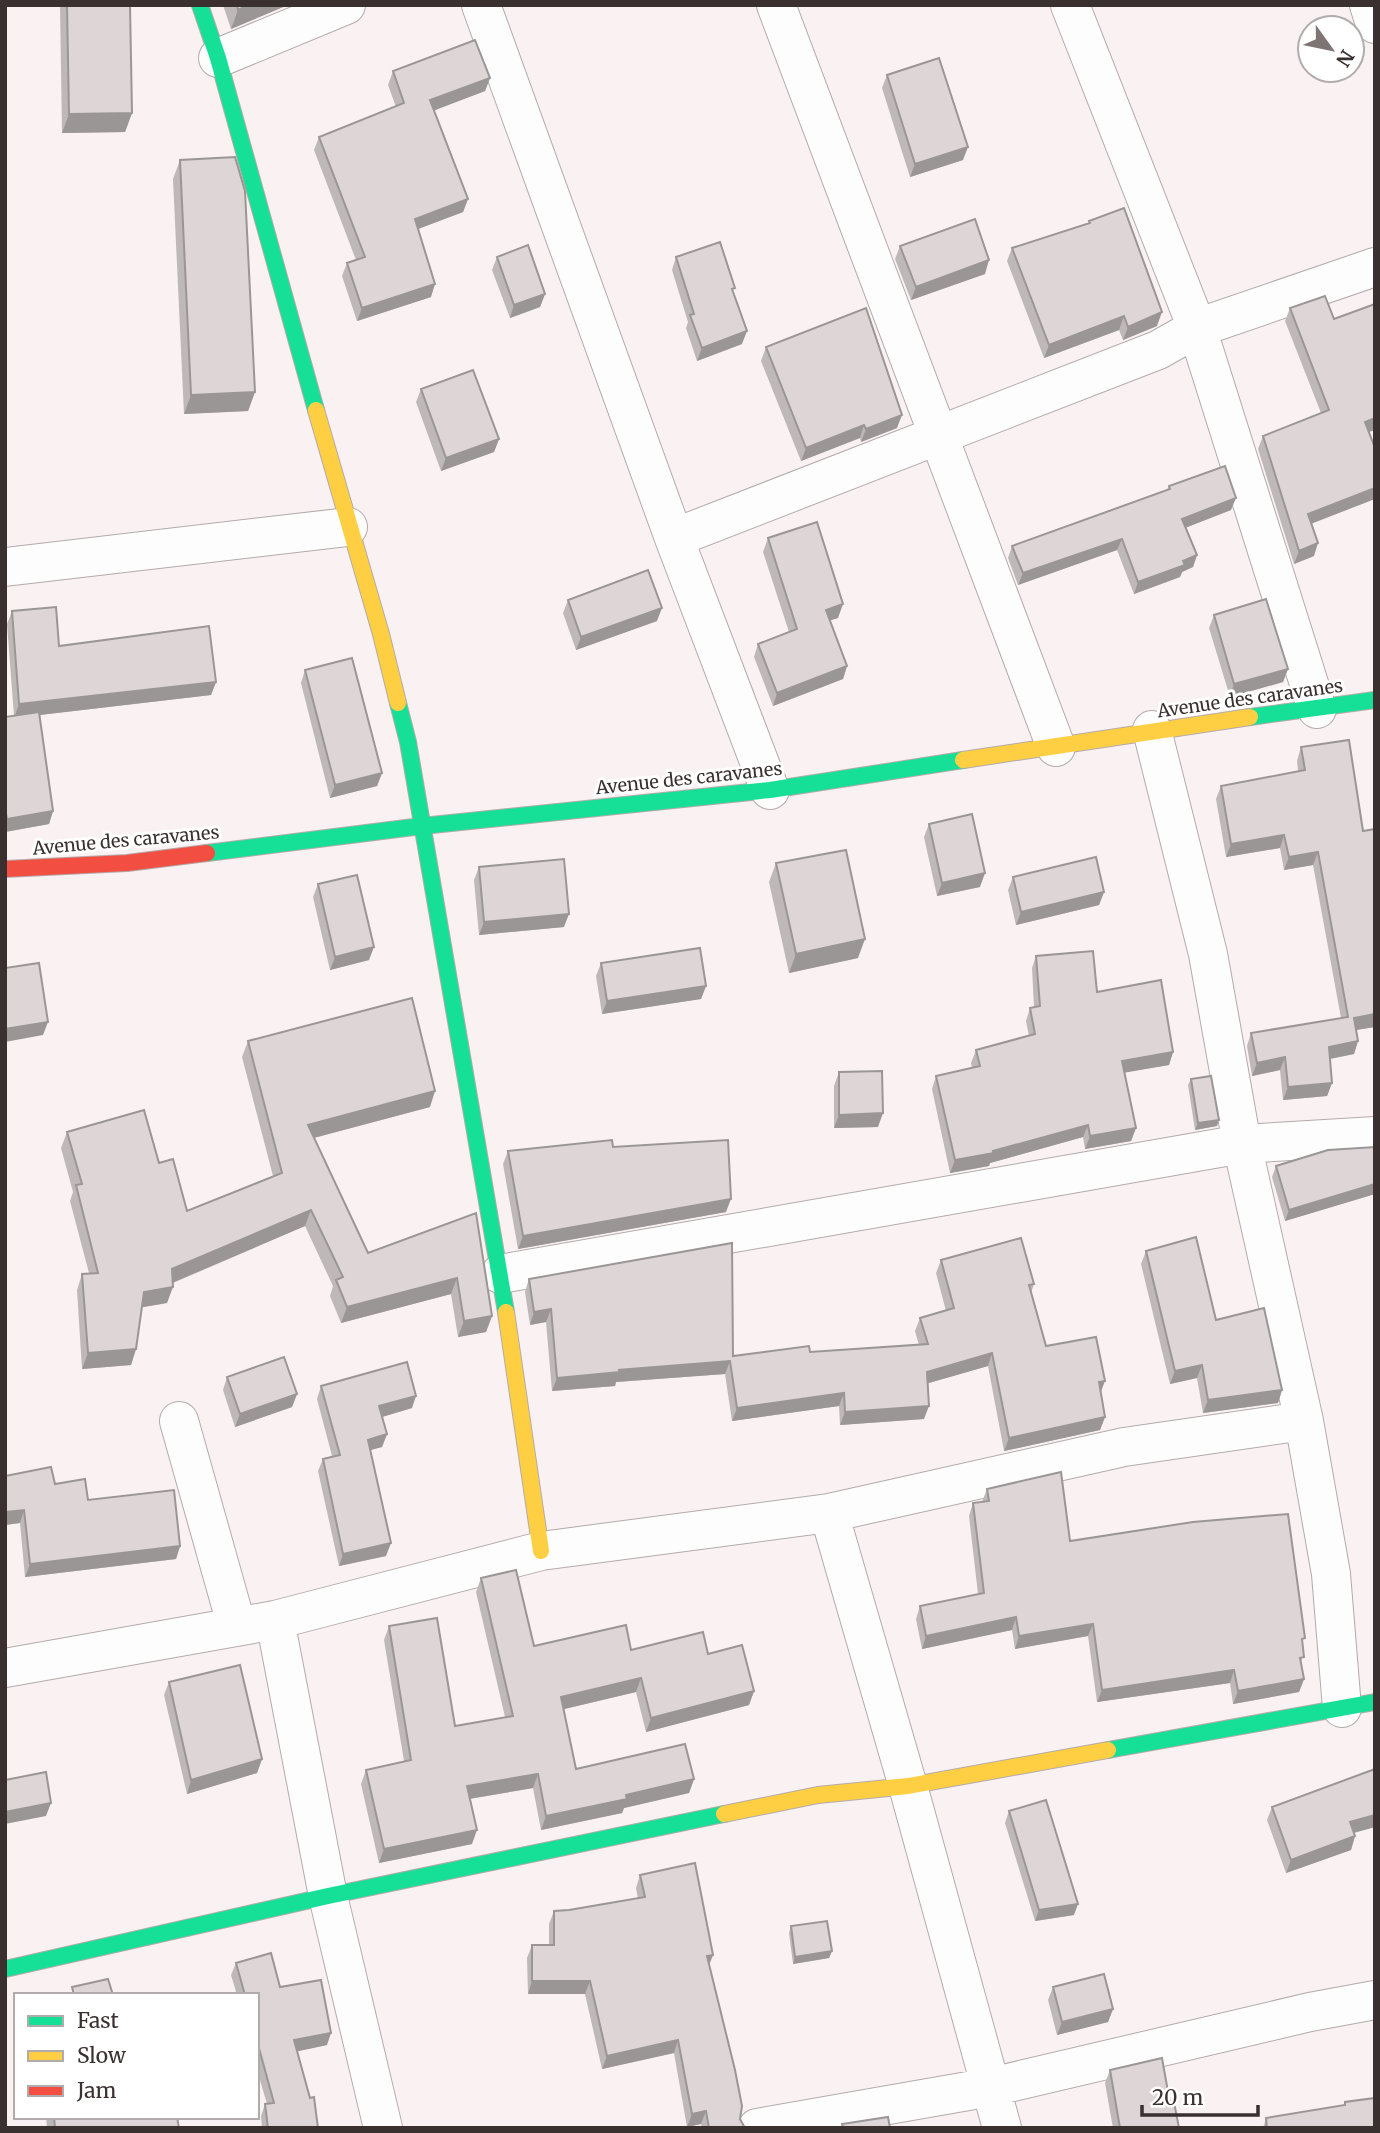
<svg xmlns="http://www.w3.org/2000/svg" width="1380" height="2133" font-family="Merriweather,serif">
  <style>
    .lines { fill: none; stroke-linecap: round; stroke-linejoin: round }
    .street-casing { stroke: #b3abaa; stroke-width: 40 }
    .fast-casing { stroke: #b3abaa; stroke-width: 18 }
    .slow-casing { stroke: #b3abaa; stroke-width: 18 }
    .jam-casing { stroke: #b3abaa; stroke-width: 18 }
    .street { stroke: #fefdfd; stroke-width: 38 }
    .fast { stroke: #16e098; stroke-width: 16 }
    .slow { stroke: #ffcf43; stroke-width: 16 }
    .jam { stroke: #f24e42; stroke-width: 16 }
    .wall { fill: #bfb8b8 }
    .shaded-wall { fill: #9b9696 }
    .building { fill: #ded6d6; stroke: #9b9696; stroke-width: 2 }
    .labels { text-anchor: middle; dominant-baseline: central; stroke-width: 6; stroke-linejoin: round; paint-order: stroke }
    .street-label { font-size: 18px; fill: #39302f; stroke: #fff }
  </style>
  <rect width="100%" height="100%" fill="#faf2f2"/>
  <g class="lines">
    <defs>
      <path id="street" d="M481 5 674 538 770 790
        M776 5 1056 747
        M1070 5 1197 328 1317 709
        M1369 5 1375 24
        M218 58 346 5
        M674 538 1158 350 1197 328 1375 267
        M5 567 348 527
        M1152 730 1208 954 1242 1144 1304 1421 1331 1574 1342 1708
        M500 1274 1242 1144 1375 1136
        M179 1421 237 1627
        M829 1513 908 1786 1002 2128
        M275 1620 328 1896 383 2128
        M5 1668 275 1620 541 1551 829 1513 1124 1447 1304 1421
        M757 2128 991 2087 1310 2012 1375 2000"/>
      <path id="fast" d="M200 5 218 58 316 410
        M398 703 408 742 506 1312
        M1250 717 1375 700
        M207 853 422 826 770 790 963 760
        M1108 1750 1375 1702
        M5 1969 328 1896 724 1814"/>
      <path id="slow" d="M316 410 381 634 398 703
        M963 760 1250 717
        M506 1312 541 1551
        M724 1814 818 1795 908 1786 1108 1750"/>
      <path id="jam" d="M5 869 127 863 207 853"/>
    </defs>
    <use href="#street" class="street-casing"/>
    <use href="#fast" class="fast-casing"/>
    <use href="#slow" class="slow-casing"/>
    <use href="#jam" class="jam-casing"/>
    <use href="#street" class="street"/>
    <use href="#fast" class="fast"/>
    <use href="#slow" class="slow"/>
    <use href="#jam" class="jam"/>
  </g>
  <path class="wall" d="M60 5H130L132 113 125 132 62 133Z
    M223 5H288L231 29Z
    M393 71 490 78 485 91 434 110 468 199 463 212 418 229 431 297 357 321 342 276 347 263 356 260 314 150 319 137 396 107 388 85Z
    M887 75 963 160 910 177 882 88Z
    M180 160 255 392 248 411 184 414 173 179Z
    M1089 221 1157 326 1123 340 1119 330 1044 358 1007 261 1012 248 1088 224Z
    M900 246 985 274 911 300 895 259Z
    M497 257 545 294 540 307 510 318 492 270Z
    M676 257 733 293 742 344 697 361 686 328 688 322 672 270Z
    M1290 308 1368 432 1311 524 1314 556 1294 564 1258 449 1263 436 1321 413 1285 321Z
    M766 347 897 428 861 442 860 438 801 461 761 361Z
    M421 389 499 439 494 452 441 471 416 402Z
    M1169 486 1231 510 1185 528 1197 555 1193 567 1182 572 1180 577 1134 594 1117 550 1018 585 1008 558 1012 546 1167 490Z
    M768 538 838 618 830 620 847 666 843 679 773 706 754 657 758 644 789 632 763 552Z
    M568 600 657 621 576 650 563 613Z
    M12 611 59 646 216 682 211 695 39 715 53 811 49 824 5 832V717L14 716 7 624Z
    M1214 615 1288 669 1283 682 1230 697 1209 628Z
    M305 670 382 773 377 786 330 798 301 683Z
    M1301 747 1363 831 1375 829V1027L1356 1030 1358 1041 1354 1054 1330 1059 1332 1083 1327 1096 1283 1100 1280 1070 1252 1076 1247 1046 1251 1033 1341 1018 1313 865 1284 870 1280 848 1226 857 1216 799 1221 786 1298 771 1297 761Z
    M929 824 980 887 937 896 924 837Z
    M776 863 858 958 789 973 769 882Z
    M479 867 564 927 479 935 474 880Z
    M1013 877 1104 892 1099 905 1016 925 1008 890Z
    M318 884 369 960 330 970 313 897Z
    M1036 956 1097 992 1173 1052 1169 1065 1124 1072 1136 1128 1131 1141 1085 1149 1083 1137 990 1163 989 1166 950 1173 932 1089 936 1076 972 1068 971 1063 976 1050 1029 1036 1026 1021 1030 1008 1034 1007 1032 968Z
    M601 963 706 986 701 999 602 1014 596 976Z
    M248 1041 430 1107 314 1138 368 1253 476 1213 492 1316 486 1332 458 1337 451 1294 341 1323 330 1296 333 1286 305 1226 173 1283 167 1303 142 1307 136 1349 131 1365 82 1369 77 1290 82 1274 89 1273 70 1201 73 1192 61 1148 67 1132 159 1163 187 1211 273 1176 242 1057Z
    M839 1072 878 1127 834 1128V1086Z
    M1191 1079 1217 1126 1195 1130 1188 1085Z
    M613 1147 726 1212 518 1249 503 1164 508 1151Z
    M1375 1147V1194L1285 1221 1272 1177 1276 1166Z
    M1146 1251 1216 1320 1282 1390 1278 1403 1203 1413 1197 1378 1170 1384 1141 1264Z
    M941 1260 1034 1284 1031 1293 1046 1346 1100 1392 1105 1417 1100 1430 1004 1451 988 1366 928 1383 924 1419 840 1425 839 1406 732 1421 725 1374 616 1382 615 1386 552 1391 546 1322 530 1325 525 1292 529 1279 733 1356 810 1352 919 1345 915 1331 920 1318 946 1311 936 1273Z
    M227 1377 297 1394 292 1407 235 1427 223 1390Z
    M321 1386 412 1408 382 1417 387 1434 382 1447 370 1450 386 1556 339 1566 318 1471 323 1459 332 1456 317 1399Z
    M5 1476 55 1484 88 1500 180 1546 176 1559 25 1577 20 1523 5 1525Z
    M987 1489 1070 1541 1303 1645 1301 1665 1304 1679 1299 1692 1233 1704 1230 1683 1097 1702 1088 1636 1015 1649 1012 1630 922 1649 916 1619 920 1606 978 1594 969 1516 973 1503 982 1502Z
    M481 1578 534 1646 708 1654 754 1691 749 1705 646 1732 636 1692 564 1709 576 1769 694 1779 689 1793 624 1808 622 1813 541 1830 533 1788 470 1799 472 1844 379 1863 361 1784 366 1770 404 1761 384 1640 389 1626 455 1726 505 1717 476 1592Z
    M169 1682 262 1759 257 1773 187 1794 164 1695Z
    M1375 1769V1827L1354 1833 1355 1836 1351 1850 1286 1873 1267 1820 1272 1807Z
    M1009 1811 1074 1915 1035 1921 1005 1823Z
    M640 1875 713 1955 709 1964 740 2119 745 2128H702L701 2124 687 2127 674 2053 602 2069 585 1994H528L527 1958 532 1945H549V1924L554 1911 569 1910 638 1899 636 1888Z
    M791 1926 832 1951 829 1958 793 1964 789 1933Z
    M236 1963 280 1987 327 2045 297 2051 318 2128H262L261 2116 265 2104H267L257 2070V1995H237L231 1975Z
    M1053 1987 1113 2009 1108 2022 1057 2035 1048 2000Z
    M1110 2070 1170 2103 1179 2128H1113L1105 2083Z
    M1345 2102 1375 2128H1263L1266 2118 1344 2105Z
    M46 2117H177L179 2128H47Z"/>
  <path class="shaded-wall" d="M249 5H288L231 29 238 10Z
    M490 78 485 91 425 114 430 100Z
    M132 113 125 132 62 133 69 114Z
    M968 147 963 160 910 177 915 164Z
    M468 199 463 212 410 232 415 219Z
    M989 260 985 274 911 300 916 287Z
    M435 284 431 297 357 321 362 308Z
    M545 294 540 307 510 318 514 305Z
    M1162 312 1157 326 1123 340 1128 327Z
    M1124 316 1119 330 1044 358 1049 345Z
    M747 331 742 344 697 361 702 348Z
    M255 392 248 411 184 414 191 395Z
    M902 415 897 428 861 442 866 429Z
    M1375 418V430L1360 435 1365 422Z
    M864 425 860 438 801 461 806 448Z
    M499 439 494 452 441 471 446 458Z
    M1375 488V499L1303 527 1308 514Z
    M1236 498 1231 510 1177 531 1182 519Z
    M1122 539 1117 550 1018 585 1023 573Z
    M1318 543 1314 556 1294 564 1299 551Z
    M1197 555 1193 567 1182 572 1180 577 1134 594 1138 582Z
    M843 604 838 618 822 623 826 610Z
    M662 608 657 621 576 650 581 637Z
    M847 666 843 679 773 706 777 693Z
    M1288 669 1283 682 1230 697 1234 684Z
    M216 682 211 695 14 718 19 704Z
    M382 773 377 786 330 798 335 785Z
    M53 811 49 824 5 832V824L7 819Z
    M1284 835 1280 848 1226 857 1231 844Z
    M1318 852 1313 865 1284 870 1289 857Z
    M985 873 980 887 937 896 942 883Z
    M1104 892 1099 905 1016 925 1021 912Z
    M569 914 564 927 479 935 484 922Z
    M865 939 858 958 789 973 796 954Z
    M374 947 369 960 330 970 335 957Z
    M706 986 701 999 602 1014 607 1001Z
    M1375 1014V1027L1349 1031 1354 1018Z
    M48 1022 43 1035 5 1042V1029Z
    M1358 1041 1354 1054 1324 1060 1329 1047Z
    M1173 1052 1169 1065 1117 1074 1122 1061Z
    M1285 1057 1280 1070 1252 1076 1257 1063Z
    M1332 1083 1327 1096 1283 1100 1288 1087Z
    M435 1091 430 1107 302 1141 308 1125Z
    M883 1113 878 1127 834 1128 839 1115Z
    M1219 1120 1217 1126 1195 1130 1198 1123Z
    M1088 1125 1083 1137 990 1163 989 1166 950 1173 955 1160 993 1151Z
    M1136 1128 1131 1141 1085 1149 1090 1136Z
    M1375 1184V1194L1285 1221 1289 1210Z
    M731 1199 726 1212 518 1249 523 1236Z
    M311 1210 305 1226 167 1285 172 1269Z
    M457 1278 451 1294 341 1323 347 1307Z
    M173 1287 167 1303 138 1308 144 1292Z
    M551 1309 546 1322 530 1325 534 1312Z
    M492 1316 486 1332 458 1337 464 1321Z
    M136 1349 131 1365 82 1369 88 1353Z
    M992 1353 988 1366 922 1385 927 1372Z
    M730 1361 725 1374 616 1382 615 1386 552 1391 557 1378 619 1370Z
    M1202 1365 1197 1378 1170 1384 1175 1371Z
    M1105 1381 1100 1394 1099 1382Z
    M1282 1390 1278 1403 1203 1413 1208 1400Z
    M844 1393 839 1406 732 1421 737 1408Z
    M297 1394 292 1407 235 1427 240 1414Z
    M416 1396 412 1408 375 1419 379 1406Z
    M929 1406 924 1419 840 1425 845 1412Z
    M1105 1417 1100 1430 1004 1451 1009 1438Z
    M387 1434 382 1447 363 1452 368 1440Z
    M24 1510 20 1523 5 1525 6 1512Z
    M391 1543 386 1556 339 1566 343 1554Z
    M180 1546 176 1559 25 1577 30 1564Z
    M1016 1617 1012 1630 922 1649 926 1636Z
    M1093 1624 1088 1636 1015 1649 1019 1636Z
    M1234 1670 1230 1683 1097 1702 1102 1690Z
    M641 1678 636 1692 556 1711 561 1697Z
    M1304 1679 1299 1692 1233 1704 1238 1691Z
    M754 1691 749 1705 646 1732 651 1718Z
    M262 1759 257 1773 187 1794 191 1780Z
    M538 1774 533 1788 462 1800 467 1786Z
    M694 1779 689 1793 624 1808 622 1813 541 1830 546 1816 626 1795Z
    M51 1803 46 1816 5 1824V1812Z
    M1375 1815V1827L1345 1835 1350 1822Z
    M477 1830 472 1844 379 1863 384 1849Z
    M1355 1836 1351 1850 1286 1873 1291 1860Z
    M1078 1904 1074 1915 1035 1921 1039 1910Z
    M832 1951 829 1958 793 1964 795 1957Z
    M713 1955 708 1968 707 1956Z
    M532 1981H590L585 1994H528Z
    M1113 2009 1108 2022 1057 2035 1062 2022Z
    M331 2033 327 2045 290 2053 294 2040Z
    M678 2040 674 2053 602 2069 607 2056Z
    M706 2111 701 2124 687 2127 692 2114Z"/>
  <path class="building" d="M67 5H130L132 113 69 114Z
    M237 5H249L238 10Z
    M475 40 490 78 430 100 468 199 415 219 435 284 362 308 347 263 365 257 319 137 404 103 393 71Z
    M939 58 968 147 915 164 887 75Z
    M235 157 245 191 255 392 191 395 180 160Z
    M1124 208 1162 312 1128 327 1124 316 1049 345 1012 248 1090 223 1089 221Z
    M975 219 989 260 916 287 900 246Z
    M720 242 735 288 732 289 747 331 702 348 690 315 694 314 676 257Z
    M528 245 545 294 514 305 497 257Z
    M1325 296 1334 319 1375 304V418L1365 422 1375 448V488L1308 514 1318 543 1299 551 1263 436 1329 410 1290 308Z
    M866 308 902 415 866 429 864 425 806 448 766 347Z
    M473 370 499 439 446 458 421 389Z
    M1225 466 1236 498 1182 519 1197 555 1183 561 1185 565 1138 582 1122 539 1023 573 1012 546 1170 489 1169 486Z
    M817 522 843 604 826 610 847 666 777 693 758 644 797 629 768 538Z
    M648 570 662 608 581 637 568 600Z
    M1266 599 1288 669 1234 684 1214 615Z
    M56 607 59 646 209 626 216 682 19 704 12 611Z
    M352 658 382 773 335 785 305 670Z
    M39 712 53 811 7 819 5 808V717Z
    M1349 740 1363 831 1375 829V1014L1354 1018 1358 1041 1329 1047 1332 1083 1288 1087 1285 1057 1257 1063 1251 1033 1348 1017 1318 852 1289 857 1284 835 1231 844 1221 786 1305 770 1301 747Z
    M972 814 985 873 942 883 929 824Z
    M846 850 865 939 796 954 776 863Z
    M1096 857 1104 892 1021 912 1013 877Z
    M564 859 569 914 484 922 479 867Z
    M357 875 374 947 335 957 318 884Z
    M700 948 706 986 607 1001 601 963Z
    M1093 951 1097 992 1161 980 1173 1052 1122 1061 1136 1128 1090 1136 1088 1125 993 1151 994 1153 955 1160 936 1076 980 1066 976 1050 1035 1034 1030 1008 1040 1006 1036 956Z
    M39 963 48 1022 5 1029V968Z
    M412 998 435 1091 308 1125 368 1253 476 1213 492 1316 464 1321 457 1278 347 1307 336 1280 343 1277 311 1210 172 1269 173 1287 144 1292 136 1349 88 1353 82 1274 98 1273 76 1185 82 1184 67 1132 144 1110 159 1163 173 1159 187 1211 282 1173 248 1041Z
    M882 1071 883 1113 839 1115V1072Z
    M1211 1076 1219 1120 1198 1123 1191 1079Z
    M612 1140 613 1147 728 1140 731 1199 523 1236 508 1151Z
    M1375 1147V1184L1289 1210 1276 1166 1328 1150Z
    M1196 1237 1216 1320 1264 1308 1282 1390 1208 1400 1202 1365 1175 1371 1146 1251Z
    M1021 1238 1034 1284 1029 1285 1046 1346 1096 1337 1105 1381 1099 1382 1105 1417 1009 1438 992 1353 927 1372 929 1406 845 1412 844 1393 737 1408 730 1361 619 1370 620 1372 557 1378 551 1309 534 1312 529 1279 732 1243 733 1356 809 1346 810 1352 928 1344 920 1318 954 1308 941 1260Z
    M284 1357 297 1394 240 1414 227 1377Z
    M407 1362 416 1396 379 1406 387 1434 368 1440 391 1543 343 1554 323 1459 340 1455 321 1386Z
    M51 1467 55 1484 85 1479 88 1500 174 1490 180 1546 30 1564 24 1510 6 1512 5 1476Z
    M1061 1472 1070 1541 1193 1522 1288 1514 1305 1638 1302 1639 1304 1657 1300 1658 1304 1679 1238 1691 1234 1670 1102 1690 1093 1624 1019 1636 1016 1617 926 1636 920 1606 984 1593 973 1503 989 1501 987 1489Z
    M516 1570 534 1646 626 1625 631 1650 703 1632 708 1654 742 1645 754 1691 651 1718 641 1678 561 1697 576 1769 685 1744 694 1779 626 1795 627 1799 546 1816 538 1774 467 1786 477 1830 384 1849 366 1770 411 1760 389 1626 437 1618 455 1726 513 1716 481 1578Z
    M240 1665 262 1759 191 1780 169 1682Z
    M1375 1769V1815L1350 1822 1355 1836 1291 1860 1272 1807Z
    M46 1772 51 1803 5 1812V1780Z
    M1046 1800 1078 1904 1039 1910 1009 1811Z
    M695 1863 713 1955 707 1956 735 2070 742 2106 740 2119 745 2128H709L706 2111 692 2114 678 2040 607 2056 590 1981H532V1945H554V1911L569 1910 645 1897 640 1875Z
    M827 1921 832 1951 795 1957 791 1926Z
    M271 1953 280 1987 321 1980 331 2033 294 2040 310 2098 314 2097 318 2128H268L265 2104 274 2103 257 2041V1995H245L236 1963Z
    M1104 1974 1113 2009 1062 2022 1053 1987Z
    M108 1979 113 1995H74L72 1987Z
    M1162 2058 1170 2103 1174 2102 1179 2128H1120L1110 2070Z
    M1375 2098V2128H1267L1266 2118 1345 2105V2102Z
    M54 2117H177L179 2128H55Z
    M888 2117 890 2128H843L842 2124Z"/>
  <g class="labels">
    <g class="street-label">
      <text transform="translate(1250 698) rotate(-8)">Avenue des caravanes</text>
      <text transform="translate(689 778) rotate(-6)">Avenue des caravanes</text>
      <text transform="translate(126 840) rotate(-5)">Avenue des caravanes</text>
    </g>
  </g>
  <rect width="1380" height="2133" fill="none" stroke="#39302f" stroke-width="14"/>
  <rect x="14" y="1993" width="245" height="126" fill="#ffffff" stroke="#b0acac" stroke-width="2"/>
  <rect x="28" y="2016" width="35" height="10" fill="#16e098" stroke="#b0acac" stroke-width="2"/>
  <text x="77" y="2028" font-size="21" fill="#39302f">Fast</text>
  <rect x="28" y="2051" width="35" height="10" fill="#ffcf43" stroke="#b0acac" stroke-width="2"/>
  <text x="77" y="2063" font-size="21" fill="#39302f">Slow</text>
  <rect x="28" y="2086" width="35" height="10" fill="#f24e42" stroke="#b0acac" stroke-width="2"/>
  <text x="77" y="2098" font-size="21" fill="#39302f">Jam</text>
  <g transform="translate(1331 49) rotate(123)"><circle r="33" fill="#ffffff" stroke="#b0acac" stroke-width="2"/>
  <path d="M0-5L12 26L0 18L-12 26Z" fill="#7d7473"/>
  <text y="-10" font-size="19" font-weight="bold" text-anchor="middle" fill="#39302f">N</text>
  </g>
  <path d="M1142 2105v10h116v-10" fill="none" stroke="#39302f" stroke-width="3.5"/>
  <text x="1152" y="2105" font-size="21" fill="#39302f" stroke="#ffffff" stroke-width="5" paint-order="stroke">20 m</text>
</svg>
